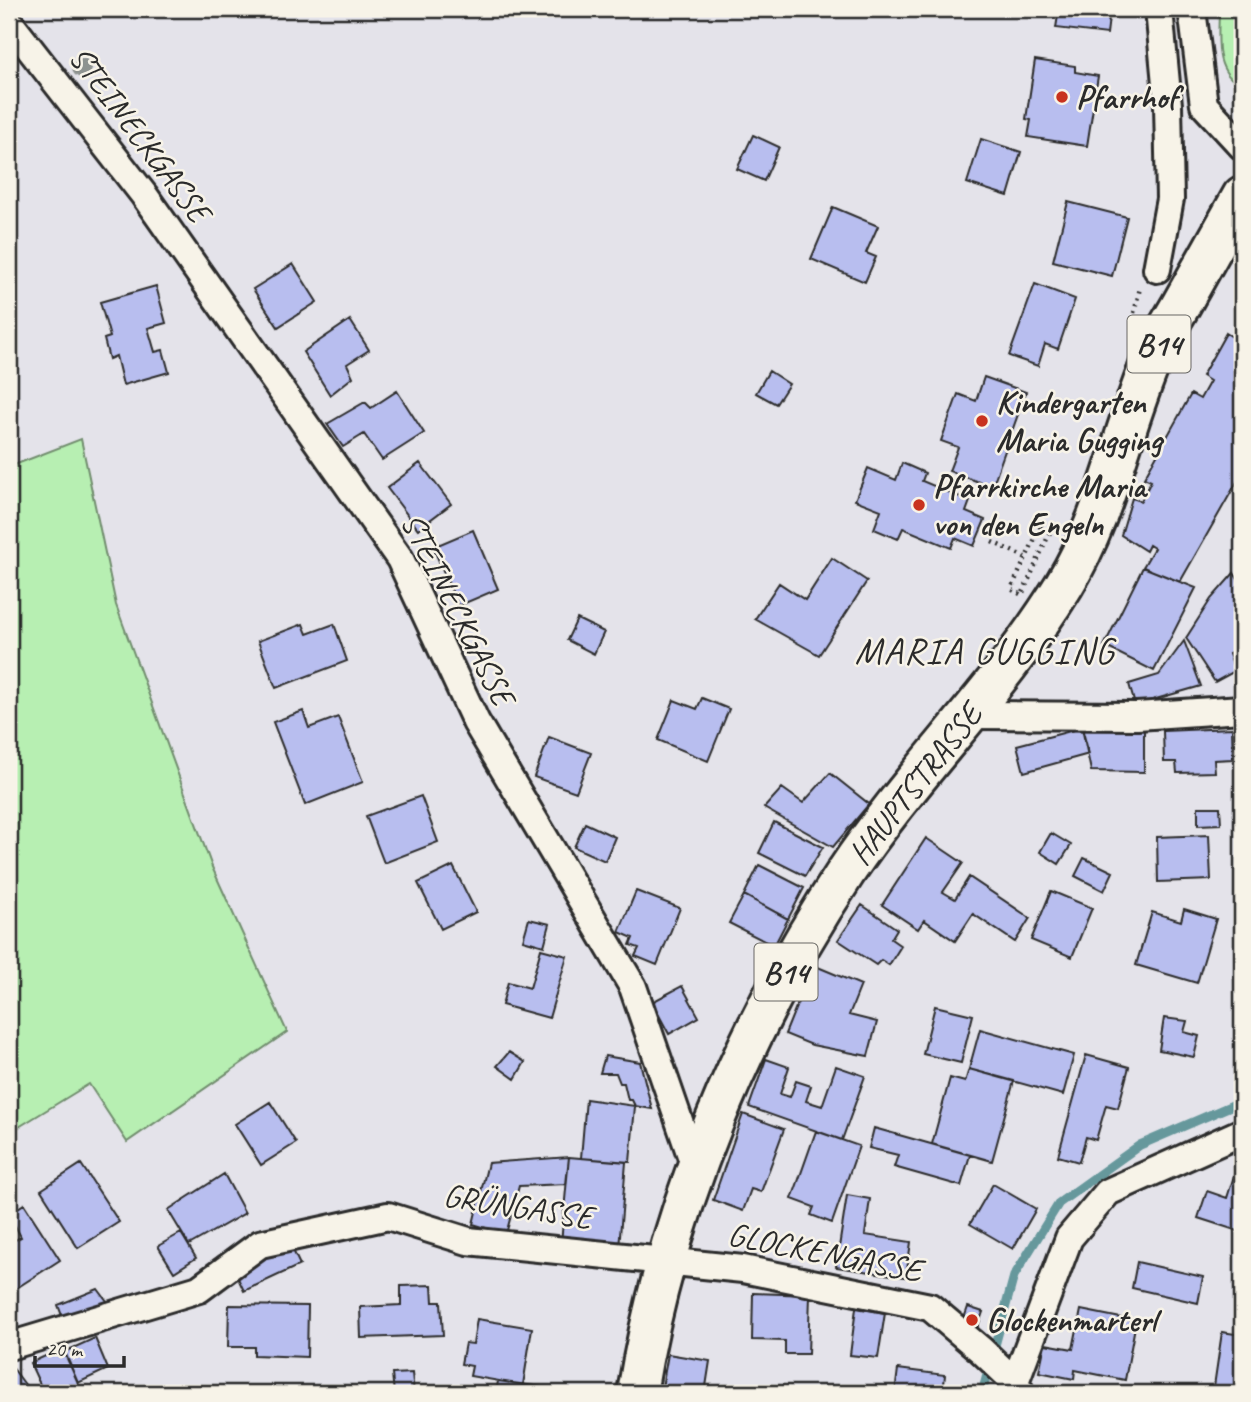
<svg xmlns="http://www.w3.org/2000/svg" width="1251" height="1402" font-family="Caveat,sans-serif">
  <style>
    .green { fill: #b7efb2; stroke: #718d6e; stroke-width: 2 }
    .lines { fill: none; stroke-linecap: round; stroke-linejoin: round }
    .stream { stroke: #66989c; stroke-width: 9 }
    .building { fill: #b8beef; stroke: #2b2b2b; stroke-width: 2 }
    .minor-casing { stroke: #2b2b2b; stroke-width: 32 }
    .primary-casing { stroke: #2b2b2b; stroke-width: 44 }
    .path { stroke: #2b2b2b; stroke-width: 4.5; stroke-dasharray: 2 5; stroke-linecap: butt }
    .minor { stroke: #f7f3e8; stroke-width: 26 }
    .primary { stroke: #f7f3e8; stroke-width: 38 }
    .tree { fill: #8e9390 }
    .poi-dot { fill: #c8321e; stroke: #f7f3e8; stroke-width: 2.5 }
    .labels { text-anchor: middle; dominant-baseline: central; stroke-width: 5; stroke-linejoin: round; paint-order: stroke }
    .shield { fill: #f7f3e8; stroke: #686764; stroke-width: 2 }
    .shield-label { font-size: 32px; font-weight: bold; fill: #2b2b2b }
    .poi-label { font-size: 33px; font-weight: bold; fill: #2b2b2b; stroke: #f7f3e8; text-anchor: start }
    .street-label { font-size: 33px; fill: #2b2b2b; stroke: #f7f3e8 }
    .quarter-label { font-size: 37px; letter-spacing: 2px; fill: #2b2b2b; stroke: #f7f3e8 }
  </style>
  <rect width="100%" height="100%" fill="#e4e3ea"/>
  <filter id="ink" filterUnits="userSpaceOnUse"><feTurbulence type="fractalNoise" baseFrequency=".0143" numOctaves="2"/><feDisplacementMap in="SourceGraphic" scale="14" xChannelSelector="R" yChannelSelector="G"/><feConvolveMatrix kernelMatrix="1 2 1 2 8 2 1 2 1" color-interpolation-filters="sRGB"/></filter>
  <g filter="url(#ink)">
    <path class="green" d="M1219 9H1242V86C1212 71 1219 38 1219 9Z
      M81 439 116 605 212 867 287 1032 127 1142 89 1084 9 1133V467Z"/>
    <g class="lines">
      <path class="stream" d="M982 1393 1014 1276 1059 1203 1140 1145 1242 1101"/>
    </g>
    <path class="building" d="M1059 9H1110L1107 34 1056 28Z
      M1035 60 1075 66V72L1098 76 1087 146 1028 137 1031 120 1026 119Z
      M753 135 779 147 764 181 737 169Z
      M981 139 1021 152 1008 196 967 183Z
      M1068 202 1127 217 1112 276 1053 261Z
      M833 207 878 226 866 253 876 257 865 282 811 259Z
      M293 264 317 302 278 327 253 289Z
      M1035 284 1075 299 1058 349 1045 344 1038 366 1009 356Z
      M156 286 166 323 148 328 155 352 163 350 169 372 123 385 116 356 109 359 104 339 110 337 100 302Z
      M350 320 369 350 347 364 353 377 330 395 303 352Z
      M1226 333 1242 343V473L1180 582 1143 567 1154 548 1149 545 1146 551 1121 535 1132 498 1141 501 1151 481 1144 478 1191 394 1200 399 1210 381 1202 376Z
      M769 371 789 384 776 404 756 393Z
      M984 377 1026 392 992 487 949 471 958 447 941 441 958 394 976 401Z
      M397 391 424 433 382 460 364 434 343 447 327 424 365 402 371 408Z
      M420 463 451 504 418 529 387 488Z
      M902 463 925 473 922 481 970 501 966 512 985 520 974 546 955 538 951 548 903 528 898 539 874 529 881 510 855 500 868 468 896 480Z
      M473 530 498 589 458 606 433 547Z
      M832 558 867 581 819 655 755 619 779 583 805 600Z
      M1143 567 1196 588 1154 671 1104 646Z
      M1234 573 1242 586V623L1238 626 1242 633V647L1229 654 1235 671 1215 682 1186 638 1211 599Z
      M577 619 604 632 594 654 567 640Z
      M303 624 307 634 334 624 347 661 276 688 258 641Z
      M1184 641 1201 686 1135 705 1129 684 1159 675Z
      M702 698 729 709 708 761 658 740 674 700 697 709Z
      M303 711 309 728 338 717 363 782 305 805 273 722Z
      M1082 728 1089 754 1024 772 1017 745Z
      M1082 728 1144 729V772L1091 771Z
      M1232 728 1233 759 1214 760 1215 772 1177 773 1176 762H1164L1163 731Z
      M549 737 591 753 576 792 534 777Z
      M830 773 869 804 833 847 764 808 782 788 803 803Z
      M421 796 438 842 384 863 366 816Z
      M1198 807H1220L1221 824 1198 825Z
      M774 822 823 847 805 876 759 853Z
      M585 823 615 837 605 861 574 847Z
      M1051 833 1071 845 1059 864 1040 852Z
      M1209 835 1211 880 1158 882 1157 837Z
      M926 838 963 863 943 892 955 899 969 877 1030 918 1015 942 973 914 955 941 924 920 918 929 882 905Z
      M1084 858 1113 872 1104 891 1075 876Z
      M759 865 804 888 788 919 744 895Z
      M453 866 476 912 441 929 418 883Z
      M636 891 680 908 657 965 635 956 639 948 630 945 633 938 619 932Z
      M1051 891 1092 908 1072 957 1031 940Z
      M744 895 788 919 774 946 729 923Z
      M862 905 897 929 891 939 901 946 889 965 881 960 876 965 838 940Z
      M1184 909 1216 919 1197 983 1136 965 1152 912 1181 921Z
      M529 919 550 924 544 946 523 940Z
      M541 949 567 956 549 1018 502 1005 508 982 530 988Z
      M813 965 861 985 849 1015 877 1022 868 1056 812 1045 785 1034Z
      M682 986 699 1017 669 1034 652 1002Z
      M935 1006 973 1015 961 1063 923 1054Z
      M1164 1018 1187 1021 1184 1032 1199 1036 1194 1057 1159 1050Z
      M980 1029 1074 1055 1063 1095 969 1069Z
      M509 1052 525 1062 515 1079 497 1066Z
      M1086 1055 1129 1067 1118 1108 1106 1105 1096 1140 1086 1137 1079 1162 1058 1156Z
      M605 1056 640 1062 652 1109 635 1106 632 1100H628L624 1083H620L616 1073H600Z
      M766 1059 789 1067 780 1094 790 1097 796 1081 811 1086 806 1101 822 1106 836 1066 865 1076 842 1140 749 1107Z
      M969 1069 1014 1081 992 1161 932 1144 950 1078 965 1082Z
      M586 1099 635 1106 630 1162 581 1158Z
      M270 1102 296 1143 261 1165 235 1124Z
      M743 1114 784 1129 761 1192 751 1189 743 1211 713 1200Z
      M874 1128 970 1155 961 1186 894 1167 898 1155 869 1148Z
      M816 1131 859 1146 832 1223 811 1215 814 1207 792 1199Z
      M569 1157 626 1162 619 1248 561 1243Z
      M569 1157 566 1184 519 1186 506 1234 473 1224 488 1163Z
      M1239 1160 1242 1161 1241 1232 1198 1218 1207 1191 1227 1198Z
      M81 1164 119 1222 78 1248 41 1190Z
      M224 1174 245 1213 189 1245 168 1210Z
      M993 1184 1036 1209 1013 1249 970 1224Z
      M847 1195 870 1199 865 1235 911 1242 906 1277 836 1267Z
      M24 1204 60 1260 9 1293V1243L21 1237 9 1214Z
      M181 1233 196 1258 174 1272 158 1246Z
      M291 1246 300 1265 244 1291 235 1272Z
      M1137 1262 1203 1277 1198 1303 1132 1288Z
      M432 1285 433 1302H441L443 1335 361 1338 360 1307 401 1305V1286Z
      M98 1289 107 1301 64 1321 58 1305Z
      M753 1293 810 1295 808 1354H785V1341L752 1340Z
      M229 1305 308 1306 307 1357 254 1355V1347H228Z
      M968 1307 983 1312 976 1332 961 1327Z
      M856 1308 885 1313 878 1358 850 1355Z
      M1081 1310 1136 1321 1125 1380 1075 1370 1074 1379 1039 1372 1045 1344 1073 1349Z
      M477 1319 532 1328 523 1385 470 1376 472 1366 461 1364 465 1343 473 1344Z
      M1222 1332 1242 1335V1393H1213Z
      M95 1338 108 1369 78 1383 64 1352Z
      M63 1348 78 1383 82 1393H67L65 1389 44 1393 30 1363Z
      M668 1354 710 1361 705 1393H661Z
      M12 1367 26 1386 17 1393H9V1369Z
      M898 1369 945 1375 943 1393H895Z
      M412 1373 414 1393H394L392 1374Z
      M498 1381 558 1389 557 1393H496Z"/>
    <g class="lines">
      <defs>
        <path id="minor" d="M1192 9 1204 105 1242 146
          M9 22 144 195 400 559 476 722 633 987 696 1170
          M1157 269 1170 199 1168 105 1159 9
          M967 715 1137 716 1242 709
          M9 1346 199 1289 260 1244 388 1216 468 1241 743 1269 930 1307 981 1350 1015 1382 1021 1393
          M1015 1382 1069 1238 1108 1192 1242 1132"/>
        <path id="primary" d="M637 1393C667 1209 743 1028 846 872 913 772 1001 688 1064 585 1107 515 1121 432 1153 357 1160 338 1172 321 1182 303 1202 267 1222 232 1242 196"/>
      </defs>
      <use href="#minor" class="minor-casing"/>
      <use href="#primary" class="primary-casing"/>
      <path class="path" d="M1134 313 1140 288
        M1041 526 1051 530 1022 595 1011 589Z
        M992 542 1025 557"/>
      <use href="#minor" class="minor"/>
      <use href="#primary" class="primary"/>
    </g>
    <circle class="tree" cx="82" cy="68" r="10"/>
  </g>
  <g class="poi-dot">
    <circle cx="1062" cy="97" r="7"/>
    <circle cx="982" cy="421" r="7"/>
    <circle cx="919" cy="505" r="7"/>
    <circle cx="972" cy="1320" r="7"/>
  </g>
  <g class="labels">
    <g class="shield">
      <rect x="1127.5" y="315.5" width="63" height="57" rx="5"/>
      <rect x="754.5" y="943.5" width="63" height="57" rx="5"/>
    </g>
    <g class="shield-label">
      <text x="1159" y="344">B14</text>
      <text x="786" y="972">B14</text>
    </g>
    <g class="poi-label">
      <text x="1076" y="97">Pfarrhof</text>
      <text x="996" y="402">Kindergarten<tspan x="996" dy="38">Maria Gugging</tspan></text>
      <text x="933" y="486">Pfarrkirche Maria<tspan x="933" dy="38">von den Engeln</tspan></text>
      <text x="986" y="1320">Glockenmarterl</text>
    </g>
    <g class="street-label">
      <text transform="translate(140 134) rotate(53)">STEINECKGASSE</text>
      <text transform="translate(458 609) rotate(63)">STEINECKGASSE</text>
      <text transform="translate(915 784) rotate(-52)">HAUPTSTRASSE</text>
      <text transform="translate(518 1206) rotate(9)">GRÜNGASSE</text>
      <text transform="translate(825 1252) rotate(11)">GLOCKENGASSE</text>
    </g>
    <g class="quarter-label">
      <text x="985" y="650">MARIA GUGGING</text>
    </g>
  </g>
  <rect width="1251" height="1402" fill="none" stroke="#f7f3e8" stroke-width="35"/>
  <rect x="18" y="18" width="1216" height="1367" fill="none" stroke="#2b2b2b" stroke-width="2.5" filter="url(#ink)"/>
  <path d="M35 1356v10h89v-10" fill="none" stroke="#2b2b2b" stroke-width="3.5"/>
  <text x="46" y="1356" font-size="21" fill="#2b2b2b" stroke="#f7f3e8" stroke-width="5" paint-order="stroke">20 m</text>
</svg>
